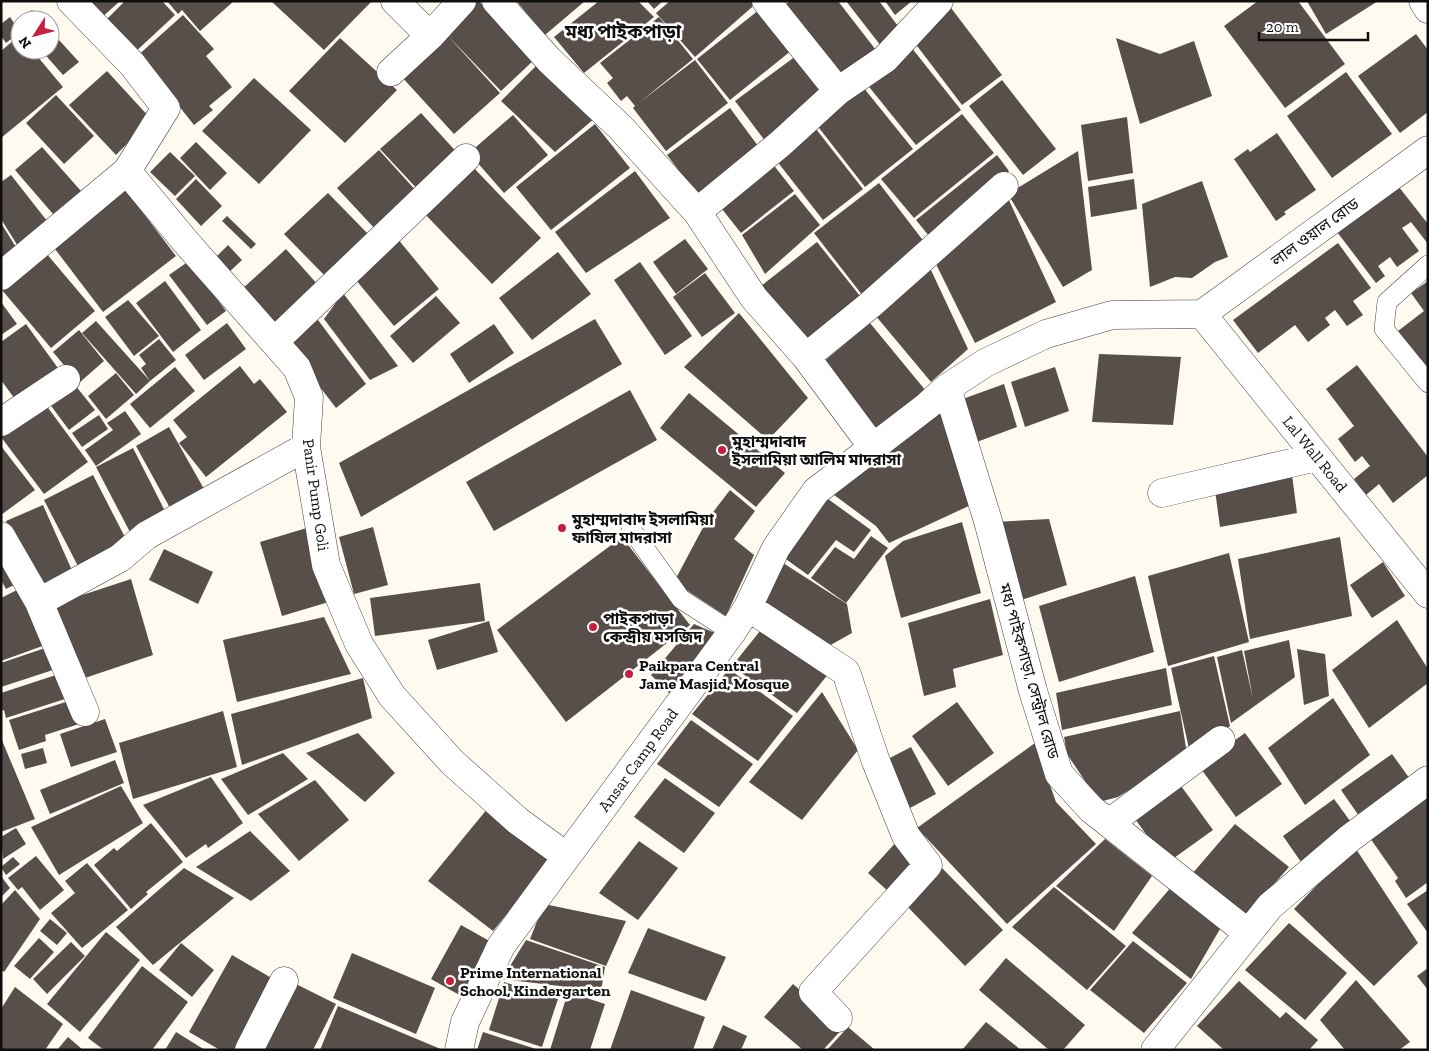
<svg xmlns="http://www.w3.org/2000/svg" width="1429" height="1051" font-family="'Zilla Slab','Noto Sans Bengali',serif">
  <style>
    .building { fill: #584e4a }
    .lines { fill: none; stroke-linecap: round; stroke-linejoin: round }
    .lane-casing { stroke: #424242; stroke-width: 20 }
    .street-casing { stroke: #424242; stroke-width: 29 }
    .lane { stroke: #fff; stroke-width: 19 }
    .street { stroke: #fff; stroke-width: 28 }
    .poi-dot { fill: #c61f40; stroke: #fff; stroke-width: 2 }
    .labels { text-anchor: middle; dominant-baseline: central; stroke-width: 5; stroke-linejoin: round; paint-order: stroke }
    .street-label { font-size: 16px; fill: #0f0f0f; stroke: #fff }
    .poi-label { font-size: 16px; font-weight: bold; fill: #0f0f0f; stroke: #fff; text-anchor: start }
    .quarter-label { font-size: 19px; font-weight: bold; fill: #0f0f0f; stroke: #fff }
  </style>
  <rect width="100%" height="100%" fill="#fffaf0"/>
  <path class="building" d="M83 1H120L100 19Z
    M125 1H162L175 15 133 54 107 19Z
    M167 1H234L200 31 182 10 178 14Z
    M271 1H372L324 50Z
    M474 1H479L535 59 501 91 447 35 500 93 454 134 400 75Z
    M520 1H585L545 35 518 3Z
    M599 1H638L654 17 584 73 554 37Z
    M647 1H663L654 9Z
    M670 1H759L695 57 656 13Z
    M790 1H838L879 54 843 82 785 5Z
    M846 1H879L901 30 881 46Z
    M885 1H912L895 15Z
    M1258 1H1298L1345 64 1285 108 1224 26Z
    M1307 1H1378L1326 34Z
    M948 4 1002 75 962 105 908 34Z
    M764 6 797 46 730 100 697 59Z
    M32 10 41 20H21Z
    M183 15 214 49 206 56 232 87 209 106 213 110 194 125 167 91 135 58Z
    M10 17 20 32 6 43 1 36V24Z
    M659 17 693 59 640 102 695 60 728 103 666 151 633 108 635 106 627 96 621 101 607 83 613 78 600 63Z
    M50 30 79 62 63 75 41 50H50Z
    M1416 34 1428 50V112L1400 133 1358 76Z
    M20 35V50H32L63 87 1 138V51Z
    M340 38 397 90 345 143 289 91Z
    M1116 38 1160 54 1194 41 1212 96 1140 124Z
    M911 47 961 110 916 145 866 83Z
    M800 53 829 92 769 146 735 101Z
    M538 64 595 118 555 152 501 101Z
    M107 71 151 119 116 155 69 105Z
    M1346 72 1392 134 1332 178 1287 116Z
    M254 78 311 130 259 184 202 131Z
    M1002 80 1056 149 1023 175 969 106Z
    M863 87 913 149 865 187 816 124Z
    M56 95 94 136 64 164 26 123Z
    M730 108 761 150 699 197 667 155Z
    M421 113 461 157 421 193 380 149Z
    M962 114 994 153 914 218 881 179Z
    M513 115 548 155 504 193 469 153Z
    M1127 117 1133 173 1088 181 1081 125Z
    M595 124 630 168 551 230 516 187Z
    M816 129 863 189 823 220 776 160Z
    M1277 133 1316 190 1284 212 1286 214 1276 221 1234 159 1248 149 1250 152Z
    M196 142 227 173 210 190 180 158Z
    M42 147 81 191 53 214 15 170Z
    M379 150 419 194 377 231 337 188Z
    M1078 151 1092 270 1063 287 1008 194Z
    M170 152 195 176 175 196 150 172Z
    M997 155 1009 171 929 236 916 220Z
    M772 163 794 191 741 233 718 204Z
    M472 166 541 238 492 284 423 212Z
    M635 171 670 218 586 273 555 232Z
    M11 175 51 226 21 251 1 219V182Z
    M196 179 222 206 201 226 176 199Z
    M1134 179 1137 209 1091 217 1088 187Z
    M1202 181 1228 257 1215 262 1192 278 1175 277 1150 287 1142 204Z
    M1395 182 1428 224V244L1411 222 1402 228 1419 251 1397 267 1390 257 1378 266 1385 276 1376 283 1334 228Z
    M879 183 925 243 863 296 814 233Z
    M125 189 176 256 103 312 52 245Z
    M328 193 369 235 325 276 284 234Z
    M795 194 820 225 765 274 742 235Z
    M1007 196 1056 302 975 343 933 258Z
    M227 216 256 244 251 249 222 221Z
    M1 223 19 252 1 266Z
    M397 238 439 289 394 326 351 274Z
    M685 239 708 269 676 294 653 262Z
    M817 242 864 301 807 345 761 286Z
    M1338 243 1371 288 1353 301 1363 315 1347 326 1335 310 1325 318 1330 325 1308 342 1295 325 1258 353 1233 320Z
    M228 245 242 260 225 276 212 261Z
    M286 249 319 286 274 326 241 290Z
    M558 252 591 294 532 340 499 298Z
    M46 253 95 311 51 348 2 290Z
    M189 261 226 311 207 325 169 275Z
    M640 262 692 336 665 355 614 280Z
    M930 268 968 349 931 382 875 315Z
    M705 273 735 313 702 337 673 297Z
    M165 281 201 330 173 352 136 303Z
    M1428 281V369L1398 331 1424 311 1411 293Z
    M343 293 398 366 370 380 324 319Z
    M436 296 460 323 413 363 390 336Z
    M128 300 159 336 134 356 105 317Z
    M1 302 17 324 1 335Z
    M739 313 808 398 768 440 684 367Z
    M595 319 622 364 361 517 339 463Z
    M318 320 366 384 336 408 287 344Z
    M96 321 150 381 136 394 82 333Z
    M227 323 246 349 204 380 185 355Z
    M870 323 926 391 872 435 816 368Z
    M26 324 63 375 20 406 1 380V342Z
    M494 324 514 353 469 383 450 354Z
    M79 330 104 361 79 383 53 352Z
    M159 339 176 360 150 381 141 368 146 364 139 355Z
    M1099 354 1181 357 1173 425 1092 422Z
    M1357 365 1428 457V475L1393 503 1379 484 1366 495 1354 479 1370 466 1362 456 1355 462 1338 439 1354 426 1326 389Z
    M240 366 254 384 260 379 287 412 206 477 179 443 187 437 173 420Z
    M175 367 195 391 150 428 130 404Z
    M1055 367 1069 411 1025 427 1011 382Z
    M116 373 134 395 106 419 88 396Z
    M71 380 95 410 69 430 46 399Z
    M1004 384 1017 427 974 443 960 400Z
    M630 390 657 440 494 531 466 482Z
    M689 393 785 473 756 507 660 428Z
    M43 401 88 462 44 494 1 437V432Z
    M938 406 973 504 889 543 876 526 826 489Z
    M125 411 141 434 96 466 85 450 113 430 107 423Z
    M99 415 108 429 82 447 72 433Z
    M169 427 204 489 170 508 136 446Z
    M1 446 35 490 1 515Z
    M133 448 167 515 131 534 96 467Z
    M93 475 130 547 81 572 44 500Z
    M1292 475 1297 513 1220 527 1215 490Z
    M730 490 755 511 734 539 754 555 726 616 674 582 707 520Z
    M828 499 871 530 854 552 836 540 808 575 783 557Z
    M43 505 74 575 38 591 6 521Z
    M1049 519 1067 585 1015 602 995 522Z
    M962 522 981 593 901 618 885 556 903 541Z
    M310 527 332 601 282 616 260 542Z
    M373 527 388 585 354 594 339 537Z
    M871 536 888 548 846 603 811 578 835 547 854 559Z
    M622 537 690 625 566 722 497 630Z
    M1340 537 1352 616 1250 639 1238 559Z
    M164 549 213 572 198 604 149 580Z
    M1229 553 1249 642 1168 666 1148 576Z
    M780 561 847 604 852 633 827 647 752 599Z
    M1 562 16 584 6 589 1 580Z
    M1383 562 1405 596 1372 618 1350 585Z
    M1135 576 1154 652 1059 682 1039 606Z
    M131 579 153 655 82 679 52 605Z
    M480 583 485 621 375 636 370 598Z
    M21 588 48 644 1 661V598Z
    M990 599 1003 655 953 669 956 687 924 696 908 623Z
    M324 617 351 674 237 702 223 640Z
    M1397 620 1428 669V683L1369 728 1332 670Z
    M489 621 498 652 437 670 428 640Z
    M768 621 833 668 797 713 732 666Z
    M694 624 715 633 673 697 651 675Z
    M1289 640 1295 677 1231 723 1217 657 1242 650 1253 699 1244 651Z
    M51 646 59 668 1 687V663Z
    M1297 649 1325 654 1329 696 1304 705Z
    M1214 656 1230 726 1190 753 1171 668Z
    M1166 668 1172 705 1062 730 1056 693Z
    M729 669 793 716 758 761 692 714Z
    M62 673 68 698 6 718 4 710 1 711V693Z
    M363 678 372 718 242 765 231 714Z
    M822 692 858 750 802 820 749 782Z
    M1333 698 1370 755 1305 805 1268 748Z
    M72 700 79 724 45 735 46 741 19 750 9 720Z
    M957 702 994 753 948 786 912 736Z
    M223 711 237 767 133 799 119 743Z
    M1180 711 1187 754 1118 797 1099 802 1067 754 1064 737Z
    M105 719 117 752 71 767 60 734Z
    M691 720 753 764 719 807 657 764Z
    M358 733 395 773 365 802 306 753Z
    M1245 733 1282 784 1236 817 1199 766Z
    M1 738 35 819 1 832Z
    M1035 743 1056 802 1096 844 1007 924 917 828Z
    M911 747 936 794 910 808 884 761Z
    M43 748 47 763 25 769 21 754Z
    M283 753 308 779 248 815 221 779Z
    M1392 754 1410 779 1359 816 1341 790Z
    M115 760 124 783 50 814 40 790Z
    M211 777 243 823 208 848 206 844 186 858 143 805Z
    M665 778 715 813 684 853 634 817Z
    M1176 779 1213 830 1167 863 1130 812Z
    M315 780 349 820 299 861 258 814Z
    M121 786 143 823 59 875 31 827Z
    M1428 797V882L1406 898 1395 881 1398 878 1370 838Z
    M1334 799 1353 825 1301 862 1283 836Z
    M488 808 553 857 493 931 428 881Z
    M151 823 183 862 146 892 148 894 131 909 94 865 114 848 117 851Z
    M1235 824 1289 867 1246 916 1192 874Z
    M16 828 26 844 3 859 1 837Z
    M250 831 290 871 251 901 196 867Z
    M1105 839 1152 876 1114 931 1056 886Z
    M898 840 920 860 890 893 868 873Z
    M639 841 678 868 638 920 599 893Z
    M1354 846 1418 943 1374 986 1294 909Z
    M36 856 64 890 40 910 22 887 18 890 8 878Z
    M13 857 20 864 6 875 1 867Z
    M87 863 128 910 82 948 51 913 75 893 65 881Z
    M939 865 1003 930 965 966 901 900Z
    M184 868 234 898 153 965 116 927Z
    M1 876 10 888 1 897Z
    M1172 886 1220 929 1191 979 1132 933Z
    M1054 887 1126 946 1087 990 1012 927Z
    M15 890 40 919 4 972 1 970V905Z
    M1428 890V933L1407 904Z
    M544 904 626 921 606 966 530 939Z
    M50 919 67 933 57 945 40 931Z
    M1289 923 1347 973 1305 1020 1245 970Z
    M461 925 493 943 463 997 431 979Z
    M648 928 726 957 706 1001 628 973Z
    M106 932 140 960 80 1032 47 1004Z
    M39 938 54 952 30 979 14 966Z
    M526 940 605 967 601 991 502 979Z
    M1133 941 1187 983 1144 1033 1090 990Z
    M71 942 85 956 47 994 33 979Z
    M181 943 214 970 192 997 159 970Z
    M352 953 435 988 416 1034 333 998Z
    M232 955 275 980 236 1050H220L189 1032Z
    M1006 958 1085 1025 1063 1050H1049L979 990Z
    M142 966 188 1002 152 1050H104L88 1038Z
    M1428 968V990L1417 976Z
    M1356 980 1410 1042 1399 1050H1345L1320 1020Z
    M1239 981 1280 1018 1286 1012 1318 1040 1309 1050H1224L1197 1026Z
    M292 982 336 1004 313 1050H258Z
    M504 982 558 999 542 1047 489 1030Z
    M793 984 844 1027 823 1050H803L764 1017Z
    M15 987 63 1024 45 1050H1V1009Z
    M631 990 705 1017 693 1050H610Z
    M568 992 605 1004 590 1050H550Z
    M338 1006 443 1050H320Z
    M986 1022 1021 1050H962Z
    M723 1025 747 1036 741 1050H712Z
    M848 1027 875 1050H827Z
    M176 1032 205 1050H165Z
    M483 1032 536 1049V1050H477Z
    M68 1037 83 1050H57Z"/>
  <g class="lines">
    <defs>
      <path id="lane" d="M1428 265 1387 302 1384 329 1428 383
        M631 529 681 599 732 632"/>
      <path id="street" d="M71 1 132 64 166 108 127 171 185 241 297 368 309 397 306 447 326 565 359 644 392 696 452 762 518 821 566 856
        M395 1 430 36 462 1
        M496 1 549 60 621 128 697 212 754 298 806 357 872 446
        M766 1 838 91
        M1423 1 1428 9
        M391 72 430 36
        M697 212 780 144 838 91 885 59 939 1
        M1 276 127 171
        M1202 314 1428 594
        M1202 314 1428 150
        M275 341 466 158
        M806 357 870 305 1004 186
        M947 388 988 521 1033 691 1059 774 1091 809 1248 933
        M1 422 66 379
        M1162 493 1317 457
        M1 536 39 602 85 712
        M39 602 120 558 147 535 306 447
        M748 607 846 672 875 759 906 836 928 865 813 992 838 1018
        M1109 823 1221 740
        M249 1050 284 981
        M459 1050 465 1022 501 946 732 632 748 607 776 548 816 491 927 406 947 388 985 363 1046 334 1112 315 1202 314
        M1155 1050 1270 906 1350 838 1428 780"/>
    </defs>
    <use href="#lane" class="lane-casing"/>
    <use href="#street" class="street-casing"/>
    <use href="#lane" class="lane"/>
    <use href="#street" class="street"/>
  </g>
  <g class="poi-dot">
    <circle cx="722" cy="450" r="5"/>
    <circle cx="562" cy="528" r="5"/>
    <circle cx="593" cy="627" r="5"/>
    <circle cx="629" cy="674" r="5"/>
    <circle cx="450" cy="981" r="5"/>
  </g>
  <g class="labels">
    <g class="street-label">
      <text transform="translate(1315 232) rotate(-36)">লাল ওয়াল রোড</text>
      <text transform="translate(1315 454) rotate(51)">Lal Wall Road</text>
      <text transform="translate(316 495) rotate(82)">Panir Pump Goli</text>
      <text transform="translate(1029 671) rotate(74)">মধ্য পাইকপাড়া, সেন্ট্রাল রোড</text>
      <text transform="translate(638 760) rotate(-54)">Ansar Camp Road</text>
    </g>
    <g class="poi-label">
      <text x="732" y="441">মুহাম্মদাবাদ<tspan x="732" dy="18">ইসলামিয়া আলিম মাদরাসা</tspan></text>
      <text x="572" y="519">মুহাম্মদাবাদ ইসলামিয়া<tspan x="572" dy="18">ফাযিল মাদরাসা</tspan></text>
      <text x="603" y="618">পাইকপাড়া<tspan x="603" dy="18">কেন্দ্রীয় মসজিদ</tspan></text>
      <text x="639" y="665">Paikpara Central<tspan x="639" dy="18">Jame Masjid, Mosque</tspan></text>
      <text x="460" y="972">Prime International<tspan x="460" dy="18">School, Kindergarten</tspan></text>
    </g>
    <g class="quarter-label">
      <text x="623" y="31">মধ্য পাইকপাড়া</text>
    </g>
  </g>
  <rect width="1429" height="1051" fill="none" stroke="#0f0f0f" stroke-width="5"/>
  <g transform="translate(35 35) rotate(234)"><circle r="24" fill="#ffffff" stroke="#9f9f9f"/>
  <path d="M0-4L9 19L0 12L-9 19Z" fill="#c61f40"/>
  <text y="-8" font-size="14" font-weight="bold" text-anchor="middle" fill="#0f0f0f">N</text>
  </g>
  <path d="M1259 32v8h109v-8" fill="none" stroke="#0f0f0f" stroke-width="2.5"/>
  <text x="1266" y="32" font-size="15" fill="#0f0f0f" stroke="#ffffff" stroke-width="4" paint-order="stroke">20 m</text>
</svg>
